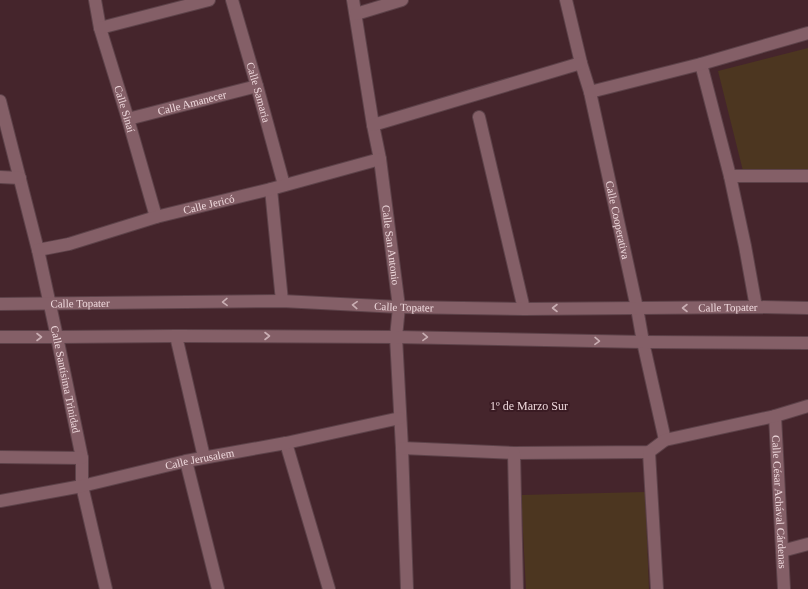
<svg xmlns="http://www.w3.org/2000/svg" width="808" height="589" font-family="Georgia,serif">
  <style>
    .green { fill: #4c3620 }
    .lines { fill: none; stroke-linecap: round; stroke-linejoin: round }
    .minor-casing { stroke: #5d4249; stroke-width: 14 }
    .minor { stroke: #845f67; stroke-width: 12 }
    .oneway { stroke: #c9aeb3 }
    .labels { text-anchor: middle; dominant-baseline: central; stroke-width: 4; stroke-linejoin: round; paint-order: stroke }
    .street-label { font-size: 11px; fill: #eed8dc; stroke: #3a1b23 }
    .neighbourhood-label { font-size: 12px; fill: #eed8dc; stroke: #3a1b23 }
  </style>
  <rect width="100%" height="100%" fill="#45252c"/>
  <path class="green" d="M808 48V169L743 171 718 71Z
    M645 492 649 589H526L521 495Z"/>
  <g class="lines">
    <defs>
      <g id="minor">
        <path id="s1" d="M95 0 100 28 128 119 156 217"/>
        <path id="s2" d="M232 0 257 86 284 185"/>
        <path id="s3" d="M353 0 373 125 380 159 399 307 396 337 402 448 407 589"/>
        <path id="s4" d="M566 0 581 63 590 92 637 308 643 342 665 440"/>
        <path d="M356 14 402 0"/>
        <path d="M100 28 209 0"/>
        <path d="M701 64 730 176 745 246 756 307"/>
        <path d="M590 92 701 64 808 33"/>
        <path id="s5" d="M0 101 38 250 57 337 82 458V486L106 589"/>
        <path d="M479 117 524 309"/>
        <path id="s6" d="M128 119 257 86"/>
        <path d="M373 125 581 63"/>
        <path d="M730 176H808"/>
        <path d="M0 177 20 178"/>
        <path d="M271 189 282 301"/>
        <path id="s7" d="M38 250 69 244 156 217 271 189 380 159"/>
        <path id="s8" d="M0 304 282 301 399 307 524 309 756 307 808 308"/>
        <path d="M176 336 204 457"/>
        <path d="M0 337H57L176 336 396 337 643 342 808 343"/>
        <path id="s9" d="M775 416 784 589"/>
        <path d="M286 443 329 589"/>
        <path d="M402 448 514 453 649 452 665 440 775 416 808 406"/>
        <path d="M649 452 657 589"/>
        <path d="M514 453 517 589"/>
        <path d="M0 457 82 458"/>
        <path d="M186 461 218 589"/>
        <path id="s10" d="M0 501 82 486 186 461 286 443 400 418"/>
        <path d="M782 551 808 544"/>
      </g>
    </defs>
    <use href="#minor" class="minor-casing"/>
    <use href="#minor" class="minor"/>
  </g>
  <defs><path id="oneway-chevron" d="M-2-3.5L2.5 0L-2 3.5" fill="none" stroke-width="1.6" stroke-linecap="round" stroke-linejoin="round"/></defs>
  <g class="oneway">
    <use href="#oneway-chevron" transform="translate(225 302) rotate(179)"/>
    <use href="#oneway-chevron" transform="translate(355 305) rotate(-177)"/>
    <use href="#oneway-chevron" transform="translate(555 308) rotate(180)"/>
    <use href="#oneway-chevron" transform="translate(685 308) rotate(180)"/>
    <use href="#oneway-chevron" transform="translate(267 336)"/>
    <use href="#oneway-chevron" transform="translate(39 337)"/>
    <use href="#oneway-chevron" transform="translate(425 337) rotate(1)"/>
    <use href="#oneway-chevron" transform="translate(597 341) rotate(1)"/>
  </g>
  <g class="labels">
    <g class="street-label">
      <text stroke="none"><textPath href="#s2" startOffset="96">Calle Samaria</textPath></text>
      <text stroke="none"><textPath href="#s6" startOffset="66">Calle Amanecer</textPath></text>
      <text stroke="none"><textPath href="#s1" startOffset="113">Calle Sinaí</textPath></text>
      <text stroke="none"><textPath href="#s7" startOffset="177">Calle Jericó</textPath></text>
      <text stroke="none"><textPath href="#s4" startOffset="226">Calle Cooperativa</textPath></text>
      <text stroke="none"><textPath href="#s3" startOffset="248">Calle San Antonio</textPath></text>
      <text stroke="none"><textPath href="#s8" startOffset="80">Calle Topater</textPath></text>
      <text stroke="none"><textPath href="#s8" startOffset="404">Calle Topater</textPath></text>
      <text stroke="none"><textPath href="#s8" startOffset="728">Calle Topater</textPath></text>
      <text stroke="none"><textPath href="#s5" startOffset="286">Calle Santísima Trinidad</textPath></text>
      <text stroke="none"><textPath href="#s10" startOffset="204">Calle Jerusalem</textPath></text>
      <text stroke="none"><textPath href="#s9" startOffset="86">Calle César Achával Cárdenas</textPath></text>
    </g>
    <g class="neighbourhood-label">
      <text x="529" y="406">1º de Marzo Sur</text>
    </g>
  </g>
</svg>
